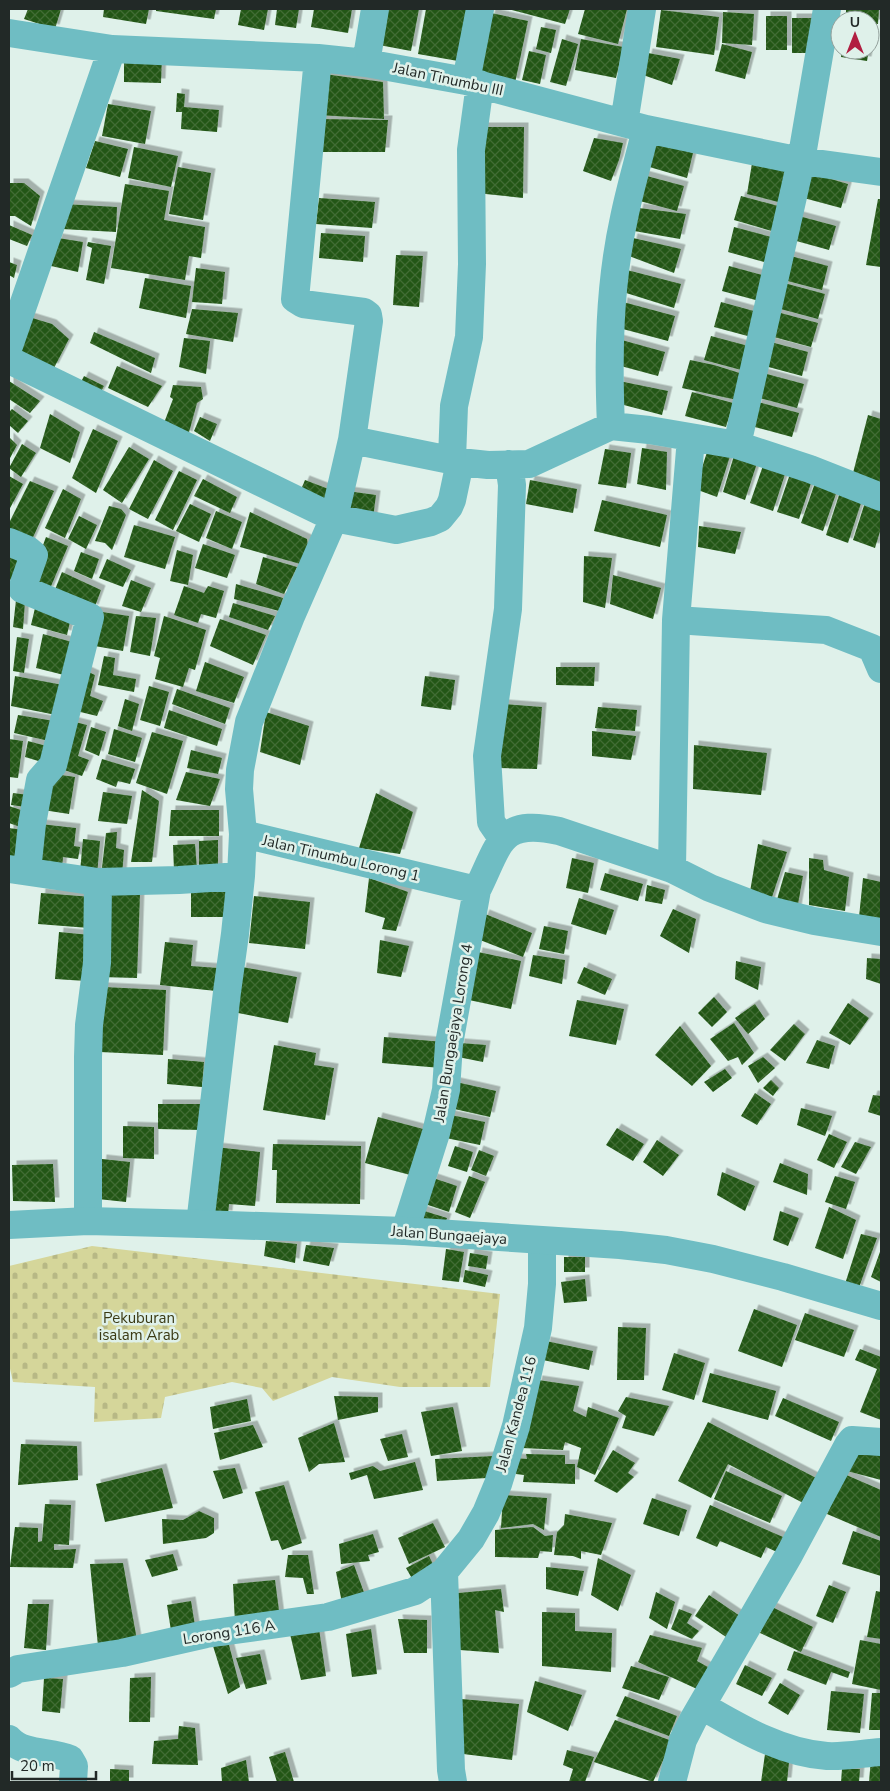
<svg xmlns="http://www.w3.org/2000/svg" width="890" height="1791" font-family="'Nunito Sans',sans-serif">
  <style>
    .cemetery { fill: url(#cemetery-stones) }
    .building { fill: url(#building-cross-hatch); filter: url(#shadow) }
    .lines { fill: none; stroke-linecap: round; stroke-linejoin: round }
    .minor { stroke: #6fbdc3; stroke-width: 28 }
    .tertiary { stroke: #6fbdc3; stroke-width: 28 }
    .labels { text-anchor: middle; dominant-baseline: central; stroke-width: 5; stroke-linejoin: round; paint-order: stroke }
    .street-label { font-size: 15px; fill: #222927; stroke: #dff1ea }
    .park-label { font-size: 15px; fill: #3b3a14; stroke: #dff1ea }
  </style>
  <defs>
    <pattern id="cemetery-stones" width="16" height="16" patternUnits="userSpaceOnUse" patternTransform="scale(1.25)"><rect width="16" height="16" fill="#d5d69a"/><path d="M2 7V4a2 2 0 0 1 4 0v3zM10 15v-3a2 2 0 0 1 4 0v3z" fill="#b7b885"/></pattern>
    <pattern id="building-cross-hatch" width="8" height="8" patternUnits="userSpaceOnUse" patternTransform="scale(1.25)"><rect width="8" height="8" fill="#225714"/><path d="M0 0l8 8M0 8l8-8" fill="none" stroke="#416c36"/></pattern>
    <filter id="shadow"><feDropShadow dx="4.5" dy="-4.5" stdDeviation="0" flood-color="#0004"/></filter>
  </defs>
  <rect width="100%" height="100%" fill="#dff1ea"/>
  <path class="cemetery" d="M92 1246 500 1294 490 1387H400L332 1377 273 1401 262 1388 232 1382 165 1397 161 1418 94 1422 95 1387 13 1382 9 1364V1266Z"/>
  <path class="building" d="M28 9H61L55 29 24 19Z
    M104 9H149L146 24 103 17Z
    M156 9H216L214 19 156 11Z
    M241 9H268L264 30 238 25Z
    M277 9H299L296 28 275 25Z
    M314 9H352L348 33 311 27Z
    M386 9H419L411 51 379 45Z
    M426 9H467L458 61 418 54Z
    M508 9H570L565 24Z
    M585 9H627L618 44 578 34Z
    M846 9H879L878 24H870V20H846Z
    M661 10 719 17 714 55 656 47Z
    M723 12 754 14 752 45 722 43Z
    M491 13 528 21 515 83 478 76Z
    M766 16H787V50H766Z
    M792 18H819V53H792Z
    M541 27 556 30 551 53 536 49Z
    M562 39 578 44 566 86 550 82Z
    M581 39 623 47 616 78 575 70Z
    M722 44 752 52 745 79 715 71Z
    M842 50H869L867 61 841 57Z
    M529 51 546 55 540 84 522 80Z
    M648 53 680 59 672 85 643 75Z
    M162 55 161 83 124 82V56Z
    M324 74 383 82 384 119 319 115Z
    M177 93 185 94 184 107 219 110 217 132 181 129 182 112H176Z
    M108 104 151 111 145 144 102 136Z
    M319 119 388 120 385 152H317Z
    M481 127H524L523 198 476 193Z
    M594 138 623 143 619 160 611 181 583 171Z
    M95 141 128 149 120 177 86 168Z
    M652 142 693 153 687 178 646 166Z
    M134 147 178 156 171 187 128 178Z
    M753 157 790 165 782 203 747 194Z
    M178 167 211 173 203 220 169 214Z
    M807 172 848 184 841 208 800 197Z
    M643 175 684 186 677 211 636 200Z
    M9 183H24L40 196 31 226 15 216H9Z
    M125 184 169 191 164 220 205 227 201 258 189 256 185 280 111 268Z
    M741 196 782 207 775 232 734 220Z
    M319 198 375 202 372 228 316 224Z
    M878 199H881V267L866 265Z
    M63 204 117 207 116 232 62 229Z
    M639 208 686 214 680 239 634 231Z
    M795 215 836 226 829 250 789 239Z
    M9 225 32 235 27 246 9 239Z
    M734 227 775 238 768 263 728 252Z
    M321 233 365 236 363 262 319 258Z
    M58 238 83 242 78 272 51 266Z
    M633 238 681 249 674 273 629 256Z
    M88 242 111 246 104 284 86 280 92 248 87 246Z
    M396 255 423 256 419 307 393 305Z
    M787 255 828 266 822 290 780 279Z
    M9 262 17 265 14 278 9 275Z
    M729 266 770 277 763 302 722 291Z
    M196 268 225 272 222 304 192 302Z
    M627 270 681 284 674 308 623 292Z
    M145 278 191 286 186 318 139 308Z
    M784 283 825 294 818 319 777 308Z
    M623 302 675 316 668 341 619 328Z
    M721 302 761 313 755 338 714 327Z
    M192 309 238 313 233 342 186 334Z
    M777 312 818 323 811 347 770 336Z
    M29 317 52 324 69 339 54 368 13 351Z
    M94 332 155 358 151 373 90 343Z
    M711 336 752 347 745 371 704 360Z
    M184 338 210 341 206 374 179 367Z
    M618 339 665 352 658 376 617 365Z
    M767 341 808 352 802 376 761 365Z
    M690 360 714 365 746 375 737 400 682 388Z
    M117 366 162 386 148 407 108 388Z
    M763 373 804 384 797 408 756 397Z
    M84 376 104 386 99 395 80 384Z
    M9 381 40 401 30 413 9 399Z
    M619 381 668 391 662 415 620 404Z
    M173 385 201 387 203 399 197 403 188 436 164 423 173 399 170 397Z
    M692 392 733 403 726 427 685 416Z
    M758 402 799 413 792 437 751 426Z
    M12 409 28 421 18 433 9 425V412Z
    M50 414 80 432 70 463 40 448Z
    M868 415 881 419V486L853 473Z
    M200 417 217 424 210 441 194 431Z
    M93 429 118 441 96 493 72 478Z
    M9 437 17 445 9 460Z
    M22 444 36 453 21 477 9 468Z
    M709 446 731 453 717 497 695 489Z
    M129 447 149 459 122 503 103 490Z
    M642 448 667 452 666 490 637 484Z
    M605 449 631 453 626 488 598 484Z
    M736 449 759 457 745 500 723 492Z
    M154 460 173 471 148 519 129 509Z
    M765 460 787 468 773 511 750 503Z
    M792 468 813 477 799 519 777 512Z
    M179 471 197 480 173 530 155 520Z
    M9 476 23 484 9 510Z
    M203 479 237 497 230 513 194 496Z
    M305 480 331 490 327 511 297 499Z
    M530 480 577 489 573 513 526 504Z
    M816 480 838 488 823 531 801 523Z
    M30 481 54 491 30 544 9 535V523Z
    M63 489 81 499 65 538 45 528Z
    M347 491 376 495 373 518 346 514Z
    M840 492 862 500 848 543 826 535Z
    M867 496 881 502V528L875 548 853 540Z
    M602 500 667 515 660 547 594 531Z
    M190 504 211 514 199 542 176 531Z
    M109 506 121 509 126 515 112 550 105 543 95 541Z
    M216 511 242 522 232 549 206 538Z
    M250 512 307 539 311 567 240 547Z
    M79 516 97 525 86 549 68 539Z
    M134 525 175 537 165 569 124 557Z
    M699 526 741 532 735 554 698 547Z
    M46 537 68 546 49 591 29 583Z
    M203 544 235 555 227 578 195 568Z
    M177 550 193 555 188 585 170 581Z
    M9 551 19 555 13 581 9 579Z
    M81 552 99 559 92 579 74 571Z
    M584 556 612 558 605 608 583 602Z
    M263 557 297 567 284 594 256 584Z
    M107 559 131 570 123 587 99 578Z
    M62 572 101 590 94 609 54 592Z
    M613 575 661 588 653 619 610 604Z
    M131 580 151 588 141 612 122 606Z
    M236 584 283 598 279 611 234 599Z
    M184 586 204 593 208 586 224 591 216 618 201 614 198 623 174 615Z
    M16 600 25 601 23 629 13 627Z
    M233 603 275 616 268 630 229 617Z
    M35 608 71 617 67 635 31 625Z
    M95 611 129 616 123 651 89 645Z
    M136 616 156 618 150 656 130 652Z
    M164 616 206 630 195 670 189 668 183 687 155 679 160 658 154 656Z
    M220 619 266 635 253 665 210 646Z
    M43 634 79 644 72 677 36 668Z
    M17 637 29 639 24 673 13 671Z
    M104 656 115 658 113 675 136 679 134 692 98 685Z
    M205 662 244 677 234 703 196 691Z
    M556 667H595L594 686 556 685Z
    M82 669 95 675 90 696 103 701 97 716 72 710Z
    M15 676 63 685 56 715 11 706Z
    M425 676 455 680 451 710 421 706Z
    M149 686 169 692 160 726 140 720Z
    M177 689 230 708 225 724 172 704Z
    M125 699 139 704 132 731 118 726Z
    M503 704 542 707 537 769 497 768Z
    M598 707 637 710 635 731 595 728Z
    M169 710 222 729 217 746 164 728Z
    M266 712 309 726 300 765 260 752Z
    M18 715 54 721 49 741 14 733Z
    M71 721 87 725 78 756 89 760 82 776 58 768Z
    M91 727 106 732 99 756 85 750Z
    M114 729 142 738 135 762 108 754Z
    M592 731 636 736 631 760 592 756Z
    M152 732 183 741 167 794 136 783Z
    M9 739 23 741 18 778 9 777Z
    M28 741 50 747 45 763 25 757Z
    M694 745 767 753 761 795 693 789Z
    M191 750 222 758 218 774 187 768Z
    M102 759 135 769 130 784 118 781 116 787 96 779Z
    M186 772 220 779 210 806 176 800Z
    M47 773 75 777 69 814 43 810Z
    M142 790 159 801 152 862H131Z
    M103 792 132 796 127 824 98 821Z
    M13 793 36 796 34 808 11 805Z
    M376 793 413 812 400 854 359 848Z
    M9 806 27 812 23 828 9 823Z
    M171 810H219V836H169Z
    M40 824 76 828 74 846 80 847 78 859 63 857 62 868 35 865Z
    M9 828 30 831 25 865 9 863Z
    M117 832 116 848 124 850 122 876H101L106 833Z
    M83 839 100 841 97 875 80 872Z
    M218 840V875L199 874V841Z
    M195 844 197 869 174 871 173 845Z
    M758 844 787 852 770 903 749 898Z
    M572 858 594 863 588 893 566 888Z
    M809 858 823 860 824 870 849 877 845 911 809 905Z
    M785 872 803 876 797 910 776 903Z
    M605 873 643 884 638 901 600 890Z
    M369 878 408 892 396 931 382 929 385 918 365 912Z
    M863 878 881 882V919L859 917Z
    M647 885 665 890 662 904 645 901Z
    M191 889H234V917H191Z
    M103 892 140 893 137 978 100 977Z
    M41 893 92 897 89 928 38 924Z
    M254 896 310 902 305 949 249 943Z
    M579 898 614 910 606 935 571 924Z
    M673 909 696 919 689 953 660 936Z
    M485 914 532 933 523 957 475 938Z
    M544 926 568 931 564 954 539 949Z
    M59 932 90 935 86 981 55 979Z
    M380 940 409 946 401 977 377 973Z
    M165 942 193 945 191 966 218 968 216 991 160 985Z
    M478 952 521 961 511 1009 469 1000Z
    M533 955 565 960 562 984 529 976Z
    M867 958 881 959V984L866 979Z
    M736 961 761 967 758 990 735 979Z
    M242 967 297 977 288 1023 233 1012Z
    M584 967 612 979 605 995 577 983Z
    M103 987 166 990 163 1055 100 1052Z
    M714 997 727 1012 712 1027 698 1013Z
    M577 1000 624 1009 616 1045 569 1036Z
    M848 1003 869 1018 850 1045 829 1033Z
    M755 1004 765 1019 748 1034 735 1018Z
    M734 1023 754 1053 742 1065 738 1057 728 1061 710 1039Z
    M794 1024 805 1034 785 1061 770 1050Z
    M680 1026 711 1066 692 1086 655 1055Z
    M384 1037 444 1042 441 1068 382 1063Z
    M817 1040 835 1046 829 1069 806 1063Z
    M460 1043 486 1045 483 1062 458 1057Z
    M274 1045 316 1053 314 1065 334 1068 325 1120 263 1110Z
    M763 1057 775 1068 758 1083 748 1066Z
    M168 1059 204 1062 202 1087 167 1084Z
    M725 1069 732 1078 713 1092 704 1082Z
    M771 1080 779 1088 773 1096 763 1088Z
    M456 1082 496 1091 490 1117 450 1108Z
    M755 1093 771 1104 757 1125 741 1116Z
    M873 1095 881 1096V1116L868 1112Z
    M158 1104H202V1130L158 1129Z
    M801 1108 832 1116 825 1136 797 1125Z
    M446 1114 485 1122 480 1145 441 1137Z
    M378 1117 427 1130 414 1176 365 1163Z
    M123 1126 154 1127V1159L123 1158Z
    M617 1128 644 1144 633 1161 606 1145Z
    M829 1134 847 1142 834 1168 817 1160Z
    M657 1140 679 1155 663 1176 643 1162Z
    M855 1142 871 1147 856 1174 841 1167Z
    M273 1144 361 1146 360 1204 276 1203 277 1170H272Z
    M455 1146 473 1152 467 1172 448 1166Z
    M215 1147 260 1152 255 1206 229 1204 228 1215 209 1213Z
    M479 1150 494 1156 486 1176 471 1170Z
    M102 1159 130 1162 126 1202 98 1199Z
    M780 1163 808 1174 807 1195 773 1182Z
    M53 1164 55 1202 13 1201 12 1165Z
    M722 1172 755 1186 745 1211 717 1195Z
    M469 1176 485 1182 470 1218 455 1212Z
    M835 1176 855 1182 846 1209 825 1202Z
    M433 1178 457 1186 449 1212 425 1204Z
    M829 1207 856 1220 843 1259 815 1248Z
    M421 1210 447 1218 443 1230 417 1223Z
    M780 1211 799 1218 788 1246 773 1240Z
    M861 1234 877 1238 858 1290 845 1284Z
    M266 1241 297 1244 295 1263 264 1256Z
    M306 1245 334 1248 329 1266 303 1261Z
    M446 1249 464 1252 459 1282 442 1280Z
    M881 1249V1282L871 1277Z
    M470 1253 488 1256 486 1269 468 1266Z
    M564 1257H585V1272H564Z
    M465 1270 488 1275 485 1287 463 1282Z
    M585 1279 587 1301 564 1303 561 1282Z
    M754 1309 797 1325 782 1367 738 1351Z
    M805 1313 854 1330 844 1357 795 1340Z
    M618 1327 646 1328 644 1380H617Z
    M546 1341 593 1351 589 1370 543 1360Z
    M860 1349 881 1357V1420L860 1412 877 1369 855 1360Z
    M674 1353 705 1363 694 1400 662 1390Z
    M710 1373 776 1391 768 1420 702 1402Z
    M538 1380 579 1386 573 1411 586 1417 588 1407 619 1418 595 1475 577 1467 581 1448 565 1442 563 1450 522 1448Z
    M334 1396 378 1397V1412L338 1420Z
    M626 1397 669 1406 654 1436 622 1428 626 1416 618 1411Z
    M783 1398 839 1422 831 1441 775 1416Z
    M247 1399 251 1421 213 1429 210 1407Z
    M453 1407 462 1451 431 1456 421 1412Z
    M708 1422 820 1480 807 1505 728 1464 711 1498 678 1481Z
    M334 1423 345 1462 319 1464 309 1472 298 1438Z
    M253 1425 263 1447 220 1460 214 1433Z
    M402 1434 408 1457 388 1461 380 1439Z
    M855 1441 881 1449V1480L847 1471Z
    M21 1444 77 1446 78 1480 18 1485Z
    M613 1450 635 1463 628 1473 634 1477 617 1493 594 1481Z
    M526 1454 565 1455V1464H575V1484L523 1482 524 1475 516 1474 515 1458 527 1459Z
    M494 1456 487 1478 437 1481 435 1459Z
    M415 1462 423 1490 374 1499 367 1475 351 1480 349 1473 373 1466 380 1471Z
    M162 1468 173 1508 105 1522 96 1484Z
    M235 1468 243 1493 223 1499 213 1471Z
    M726 1471 782 1496 770 1523 714 1499Z
    M844 1474 881 1490V1537L827 1514Z
    M284 1485 302 1543 282 1550 278 1540 271 1541 255 1492Z
    M503 1495 547 1498 544 1530 533 1524 501 1528Z
    M652 1498 687 1510 679 1536 643 1524Z
    M45 1504 71 1505 69 1545 54 1544V1550L76 1549 73 1568 10 1567 15 1527 38 1528V1542L42 1541Z
    M710 1505 783 1537 777 1552 766 1547 761 1558 720 1541 717 1547 696 1538Z
    M199 1511 214 1518V1533L206 1538 163 1544 162 1519 183 1520Z
    M565 1514 612 1523 601 1555 581 1551V1559L573 1556 554 1555 557 1532 564 1525Z
    M433 1523 445 1547 409 1564 398 1538Z
    M533 1527 545 1536 553 1535 552 1552 540 1551 538 1558 495 1557V1530Z
    M853 1531 881 1541V1576L842 1564Z
    M373 1534 379 1552 368 1555 370 1561 341 1564 339 1544Z
    M173 1554 178 1570 152 1577 145 1560Z
    M288 1555H308L314 1594H307L303 1578 285 1577Z
    M429 1556 436 1570 414 1582 406 1568Z
    M598 1558 631 1575 618 1611 591 1595Z
    M123 1563 137 1640 98 1646 90 1564Z
    M354 1565 366 1598 342 1603 336 1572Z
    M546 1567 584 1571 578 1596 546 1589Z
    M275 1580 280 1618 235 1623 233 1584Z
    M829 1585 846 1592 833 1623 816 1616Z
    M501 1589 504 1612 495 1610 499 1653 447 1649 448 1594Z
    M876 1591 881 1592V1639L867 1637Z
    M656 1592 675 1602 667 1629 649 1618Z
    M709 1595 743 1618 729 1639 695 1616Z
    M191 1601 196 1632 172 1637 167 1605Z
    M28 1604H49L46 1650 24 1648Z
    M772 1607 813 1627 801 1652 760 1633Z
    M679 1609 692 1614 687 1623 699 1631 692 1639 671 1629Z
    M542 1612 575 1613V1631L612 1633 611 1672 542 1666Z
    M398 1619 427 1620V1653H404Z
    M319 1629 326 1676 301 1680 290 1634Z
    M371 1629 377 1674 352 1677 346 1634Z
    M650 1635 702 1648 697 1661 708 1667 697 1689 638 1662Z
    M860 1640 881 1644V1690L852 1684Z
    M229 1645 240 1687 228 1694 213 1646Z
    M794 1651 850 1672 848 1678 831 1672 826 1685 787 1670Z
    M260 1654 267 1684 246 1689 236 1658Z
    M745 1665 772 1678 762 1696 736 1684Z
    M631 1666 669 1677 659 1700 622 1688Z
    M151 1677 150 1722H129L130 1678Z
    M44 1678 63 1679 60 1713 42 1711Z
    M535 1681 582 1695 568 1731 527 1712Z
    M780 1683 800 1695 788 1715 768 1703Z
    M831 1691 864 1694 860 1733 827 1730Z
    M872 1693H881V1730H869Z
    M625 1696 677 1716 669 1736 616 1716Z
    M461 1699 519 1704 512 1760 455 1753Z
    M615 1720 672 1741 653 1782 594 1762Z
    M179 1726 195 1728 198 1765 152 1764 154 1741 178 1739Z
    M567 1750 594 1757 585 1782H569L573 1769 563 1765Z
    M285 1752 294 1782H277L269 1757Z
    M765 1754 789 1762 787 1782H761Z
    M871 1758 881 1759V1782H869Z
    M246 1760 249 1782H222L221 1768Z
    M110 1769 129 1770V1782H110Z
    M842 1769H860L859 1782H841Z"/>
  <g class="lines">
    <path class="minor" d="M9 33 112 49 318 58 366 63 466 81 646 129 801 161 881 172
      M366 63 375 9
      M466 81 480 9
      M624 123 642 9
      M9 346 112 49
      M9 360 334 518 396 530 431 522 440 518 449 507 452 500 460 462
      M611 426C608 357 609 286 624 218 630 188 639 159 646 129
      M611 426 649 430 737 445 810 469 881 497
      M352 440 460 462 488 465 529 464 611 426
      M737 445 801 161 827 9
      M452 459 454 406 469 337 472 264 471 150 480 84
      M9 542 28 550 34 555 22 589 90 617 53 765 40 780 32 824 27 871
      M676 620 826 630 872 648 881 669
      M243 834 239 789 240 770 249 722 291 616 334 518 352 440 369 321 368 315 364 312 303 304 295 299 318 58
      M502 838 491 822 487 756 508 609 512 485 509 464
      M9 869 98 882 179 880 241 876 243 834 477 890C500 844 499 818 559 831L672 869 710 888 765 909 814 921 881 932
      M672 869 676 620 691 438
      M88 1221V1057L89 1025 97 963 98 882
      M200 1224 227 992 235 934 241 876
      M405 1231 436 1133 446 1090 449 1044 477 890
      M9 1674 18 1669 122 1653 206 1634 328 1617 415 1591 444 1572
      M702 1706C740 1728 782 1753 827 1756 845 1757 864 1753 881 1752
      M9 1739C25 1756 51 1750 70 1759L74 1766 73 1782
      M453 1782 451 1770 444 1572 471 1539 486 1513 498 1484 516 1426 538 1328 542 1284V1241
      M672 1782 683 1740 693 1720 789 1555 848 1445 852 1440 881 1442"/>
    <path class="tertiary" d="M9 1225 88 1221 200 1224 405 1231 620 1245 666 1250 713 1259 783 1277 881 1306"/>
  </g>
  <g class="labels">
    <g class="street-label">
      <text transform="translate(448 79) rotate(12)">Jalan Tinumbu III</text>
      <text transform="translate(341 858) rotate(13)">Jalan Tinumbu Lorong 1</text>
      <text transform="translate(453 1033) rotate(-81)">Jalan Bungaejaya Lorong 4</text>
      <text transform="translate(449 1235) rotate(4)">Jalan Bungaejaya</text>
      <text transform="translate(516 1414) rotate(-75)">Jalan Kandea 116</text>
      <text transform="translate(229 1632) rotate(-9)">Lorong 116 A</text>
    </g>
    <g class="park-label">
      <text x="139" y="1318">Pekuburan<tspan x="139" dy="17">isalam Arab</tspan></text>
    </g>
  </g>
  <rect width="890" height="1791" fill="none" stroke="#222927" stroke-width="20"/>
  <g transform="translate(855 35)"><circle r="24" fill="#dff1ea" stroke="#93a19c"/>
  <path d="M0-4L9 19L0 12L-9 19Z" fill="#b11e41"/>
  <text y="-8" font-size="14" font-weight="bold" text-anchor="middle" fill="#222927">U</text>
  </g>
  <path d="M12 1771v8h84v-8" fill="none" stroke="#222927" stroke-width="2.5"/>
  <text x="20" y="1771" font-size="15" fill="#222927" stroke="#dff1ea" stroke-width="4" paint-order="stroke">20 m</text>
</svg>
